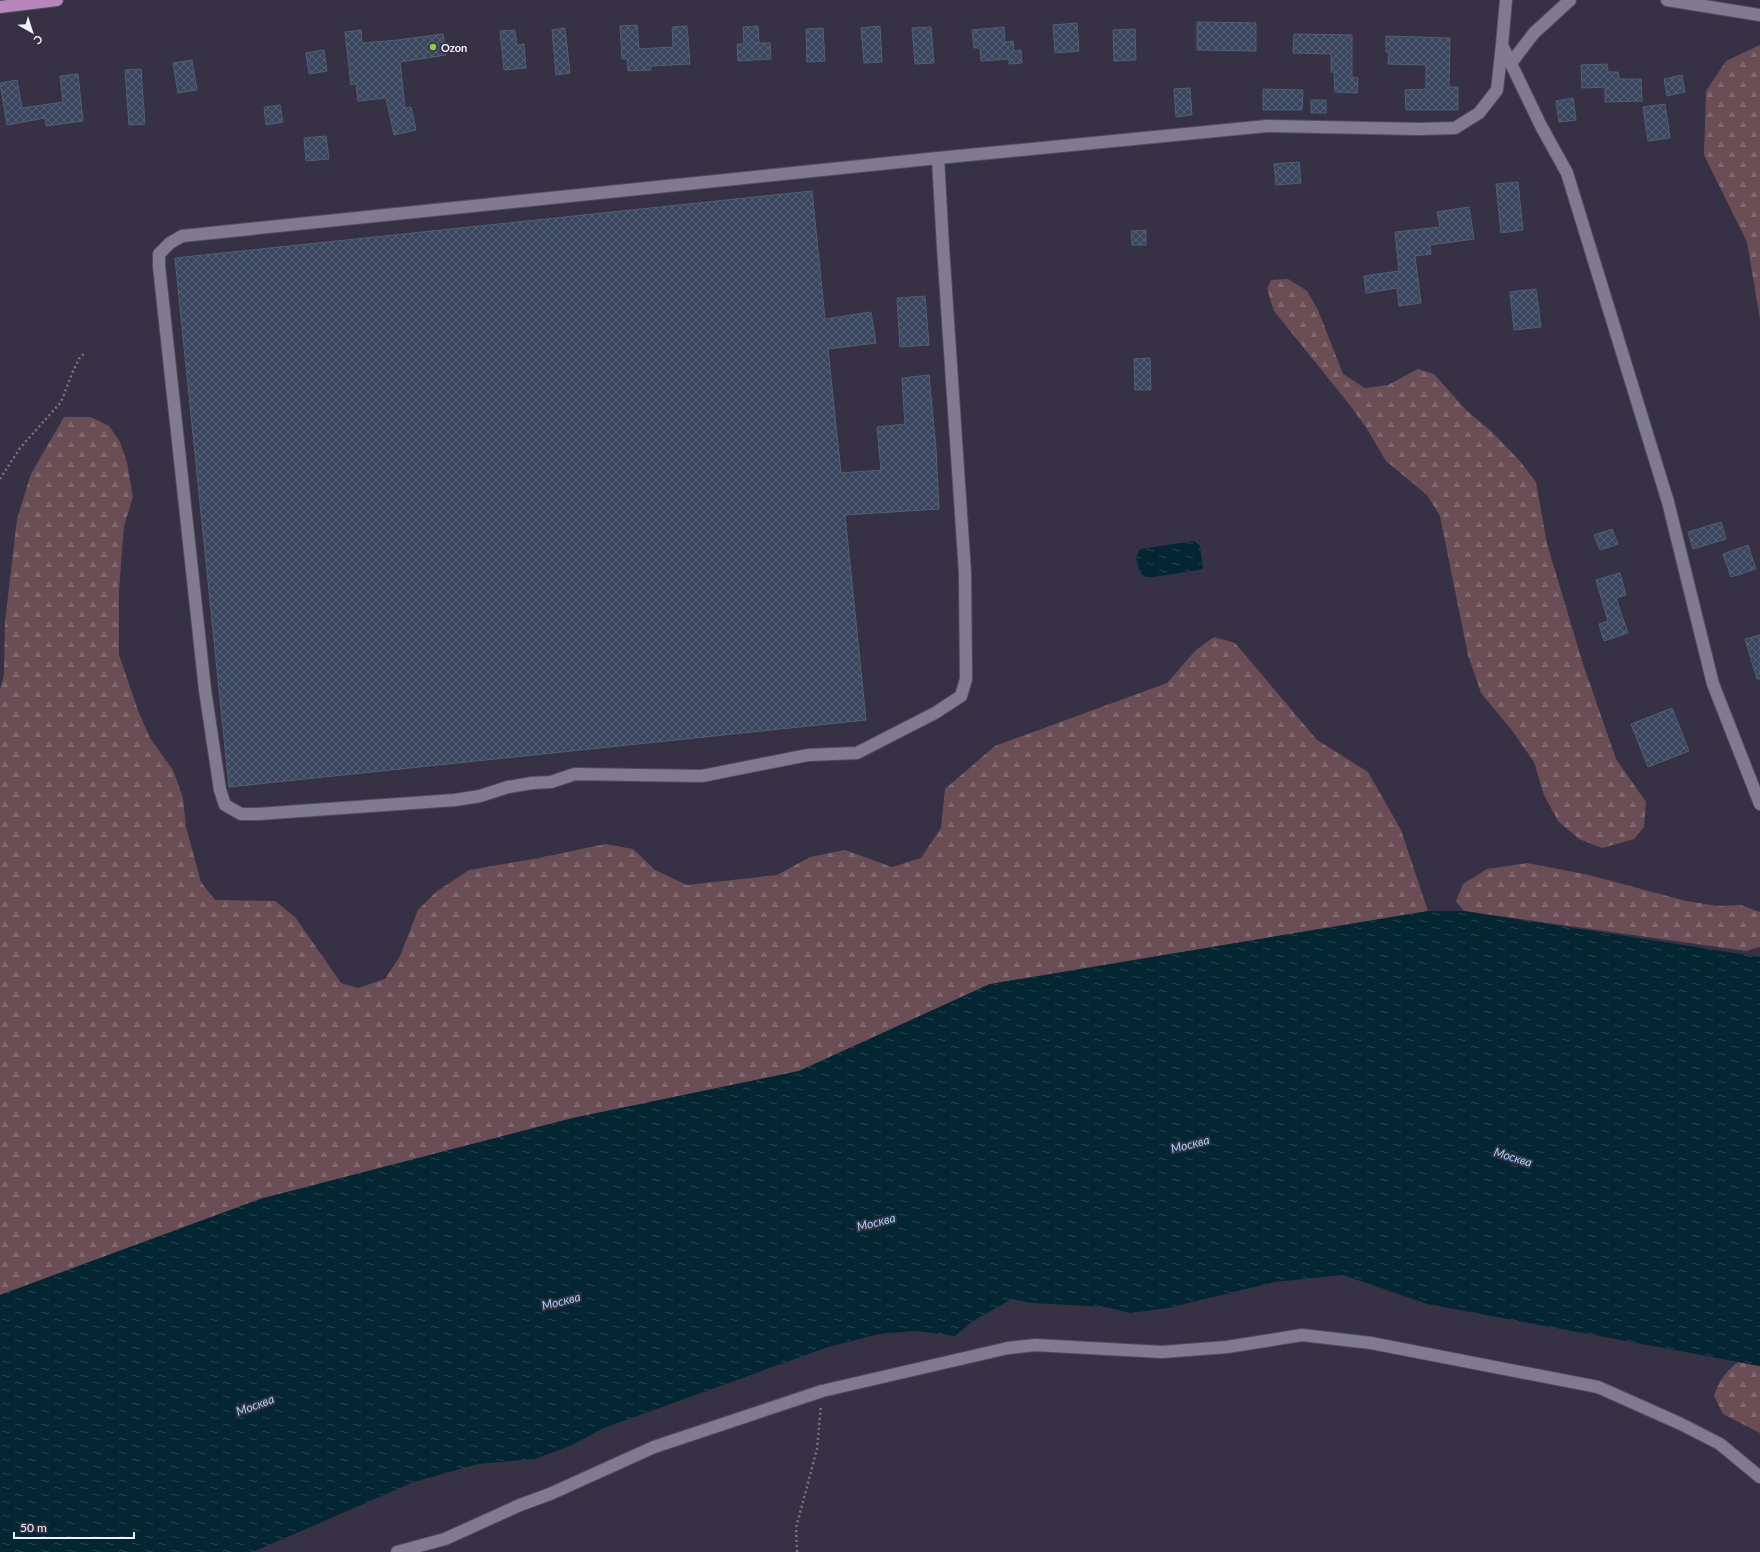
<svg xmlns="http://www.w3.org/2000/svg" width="1760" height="1552" font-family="Lato,sans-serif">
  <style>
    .forest { fill: url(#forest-firs) }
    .water { fill: url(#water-ripples) }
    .building { fill: url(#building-cross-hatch); stroke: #535e73 }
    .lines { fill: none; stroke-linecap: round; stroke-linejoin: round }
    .minor-casing { stroke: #524d5e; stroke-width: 14 }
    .major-casing { stroke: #524d5e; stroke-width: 14 }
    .path { stroke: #787385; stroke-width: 2.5; stroke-dasharray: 2 3; stroke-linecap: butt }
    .minor { stroke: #817b92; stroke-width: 12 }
    .major { stroke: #b986bc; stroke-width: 12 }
    .poi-dot { fill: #8fcd41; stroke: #373146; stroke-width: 1.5 }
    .labels { text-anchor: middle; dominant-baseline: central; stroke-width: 4; stroke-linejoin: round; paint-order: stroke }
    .poi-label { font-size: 11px; font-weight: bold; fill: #f5f2fd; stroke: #373146; text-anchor: start }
    .water-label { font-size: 12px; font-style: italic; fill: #9ddaf9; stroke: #373146 }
  </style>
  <defs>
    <pattern id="forest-firs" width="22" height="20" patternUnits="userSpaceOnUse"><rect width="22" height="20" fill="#6b4e55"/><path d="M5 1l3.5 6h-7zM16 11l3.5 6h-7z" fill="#81686e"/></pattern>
    <pattern id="water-ripples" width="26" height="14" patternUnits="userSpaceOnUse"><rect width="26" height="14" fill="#042633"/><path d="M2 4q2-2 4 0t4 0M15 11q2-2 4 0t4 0" fill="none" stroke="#294651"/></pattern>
    <pattern id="building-cross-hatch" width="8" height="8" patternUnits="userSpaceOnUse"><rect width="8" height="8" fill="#3a475f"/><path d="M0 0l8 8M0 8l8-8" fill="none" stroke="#576277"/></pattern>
  </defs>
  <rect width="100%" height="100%" fill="#373146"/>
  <path class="forest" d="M1760 45V319L1747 242 1704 155 1706 91 1726 61Z
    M1288 279 1307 291 1318 310 1343 374 1365 388 1388 385 1418 369 1434 374 1466 410 1492 432 1519 460 1536 482 1547 544 1583 664 1616 759 1646 802 1644 827 1634 839 1602 848 1579 839 1558 821 1544 795 1534 762 1511 729 1481 693 1468 655 1440 516 1427 495 1386 461 1367 429 1349 404 1274 311 1267 289 1271 280Z
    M64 417H91L109 426 120 442 127 463 133 497 124 526 119 589V655L139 713 150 738 173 770 183 798 186 827 201 882 215 900 275 901 295 917 341 983 358 988 385 979 400 956 418 910 436 892 469 870 539 858 605 844 633 849 655 870 687 885 777 875 810 857 845 850 892 867 921 858 941 828 945 789 995 746 1167 683 1196 650 1214 637 1235 643 1317 740 1368 772 1401 830 1428 911 990 984 799 1071 573 1118 260 1199 0 1295V690L4 675 5 622 17 519 31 474Z
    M1527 863 1589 875 1686 901 1718 906 1740 905 1760 912V947L1746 951 1464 911 1456 901 1463 884 1487 869Z
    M1738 1362 1760 1366V1433L1723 1414 1714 1396C1720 1379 1725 1373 1738 1362Z"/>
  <path class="water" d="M1194 541 1200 546 1203 568 1199 570 1147 578 1140 573 1136 558 1140 549Z
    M1428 911H1464L1760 957V1366L1427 1304 1343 1275 1275 1282 1168 1308 1131 1313 1105 1307 1031 1303 1012 1299 973 1321 955 1336 917 1331 879 1334 828 1347 604 1428 570 1446 535 1459 478 1464 414 1482 253 1552H0V1295L260 1199 573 1118 799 1071 990 984Z"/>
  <path class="building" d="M1197 22 1256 23V51L1197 50Z
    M1077 23 1079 51 1055 53 1053 25Z
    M637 25 639 49 673 47 672 27 687 26 690 64 651 66V70L628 71 627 59H622L620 26Z
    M758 26 759 43H770L771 59 738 61 737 44H744L743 27Z
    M880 26 882 62 864 63 861 28Z
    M931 27 934 63 915 64 912 28Z
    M1004 27 1005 42 1013 41 1014 51 1021 50 1022 63 1009 64V59L981 61 980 48H974L972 30Z
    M565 28 570 73 556 75 552 30Z
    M823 28 825 61 807 62 806 29Z
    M1135 29 1136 60 1114 61 1113 30Z
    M361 30 362 43 398 40 443 34 446 55 400 62 405 108 411 107 416 130 394 135 386 98 358 101 356 84 351 85 345 32Z
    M515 30 517 45 524 44 526 68 504 70 500 31Z
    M1294 34 1352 35V77L1358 78 1357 93 1335 92 1334 72H1331V54L1293 53Z
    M1386 36 1450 38 1449 87H1458V110H1406L1405 90 1426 89V65L1388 64 1389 52H1386Z
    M324 50 327 71 309 74 306 53Z
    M192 60 197 90 178 93 173 63Z
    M1607 64 1608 72H1618L1619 79H1641L1642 101 1605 102V87L1582 88 1581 65Z
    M141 69 145 124 129 125 125 70Z
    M78 74 83 121 46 126 45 118 7 125 0 83 17 80 22 108 63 102 60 76Z
    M1682 75 1685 92 1667 96 1664 79Z
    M1190 88 1192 115 1176 117 1174 89Z
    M1263 89 1303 90 1302 110H1263Z
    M1573 98 1576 120 1559 122 1556 101Z
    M1311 100H1326V113H1311Z
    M1665 104 1670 138 1648 141 1643 107Z
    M280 105 283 122 266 125 264 107Z
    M326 136 329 159 306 161 304 138Z
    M1299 162 1301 183 1276 185 1274 164Z
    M1518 182 1523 230 1501 233 1496 184Z
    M812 191 825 319 871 312 876 343 828 349 841 473 881 470 877 427 905 424 902 378 929 375 936 449 939 509 845 515 866 720 229 787 175 258Z
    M1469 207 1474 239 1430 245 1431 254 1415 256 1421 303 1399 306 1397 288 1366 293 1364 276 1399 271 1395 232 1440 227 1437 212Z
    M1146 230V245H1132L1131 231Z
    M1536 289 1541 327 1514 330 1510 292Z
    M925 296 929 345 900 347 897 298Z
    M1150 358 1151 390H1135L1134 359Z
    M1721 522 1726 539 1693 549 1688 532Z
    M1612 529 1618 544 1600 550 1594 535Z
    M1748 545 1756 569 1731 577 1723 554Z
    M1620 573 1626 595 1616 598 1628 633 1604 641 1599 624 1608 621 1596 580Z
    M1760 635V679H1757L1745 639Z
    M1672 708 1689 751 1648 767 1631 724Z"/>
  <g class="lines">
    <defs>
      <path id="minor" d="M1506 0 1502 45 1541 126 1567 173 1668 502 1713 684 1760 804
        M1667 0 1760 15
        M1511 63 1534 33 1570 0
        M938 158 182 236 170 243 159 254V266L205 690 220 790 225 805 241 814H258L455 800 480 796 508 787 532 783 551 782 575 774 702 776 808 755 857 753 935 713 961 696 966 679 965 573 943 247 938 158 1267 126 1419 129 1455 128 1479 113 1497 90 1502 45
        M397 1552 445 1539 520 1505 550 1494 654 1447 822 1391 1008 1348 1035 1345 1162 1352 1227 1347 1302 1335 1371 1343 1598 1387 1681 1424 1720 1444 1760 1477"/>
      <path id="major" d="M0 7 57 0"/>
    </defs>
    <use href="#minor" class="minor-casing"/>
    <use href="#major" class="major-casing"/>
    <path class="path" d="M0 479 20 448 61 402 73 371 80 357 85 353
      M797 1552 796 1528 817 1449 821 1405"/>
    <use href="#minor" class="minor"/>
    <use href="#major" class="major"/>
  </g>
  <circle class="poi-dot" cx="433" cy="47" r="4"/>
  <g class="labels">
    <g class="poi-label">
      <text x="441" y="47">Ozon</text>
    </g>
    <g class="water-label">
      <text transform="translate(1190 1144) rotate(-14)">Москва</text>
      <text transform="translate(1513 1157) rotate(17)">Москва</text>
      <text transform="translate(876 1222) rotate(-14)">Москва</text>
      <text transform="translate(561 1301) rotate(-14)">Москва</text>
      <text transform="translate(255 1405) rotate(-20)">Москва</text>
    </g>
  </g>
  <g transform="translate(32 32) rotate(141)" stroke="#373146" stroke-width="3" paint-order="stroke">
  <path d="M0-3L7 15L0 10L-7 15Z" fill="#f5f2fd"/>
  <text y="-6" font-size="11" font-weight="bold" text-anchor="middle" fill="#f5f2fd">С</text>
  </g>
  <path d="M14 1532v6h120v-6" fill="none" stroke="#f5f2fd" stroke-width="2"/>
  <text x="20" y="1532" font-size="12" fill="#f5f2fd" stroke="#373146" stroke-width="3" paint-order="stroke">50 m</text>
</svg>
